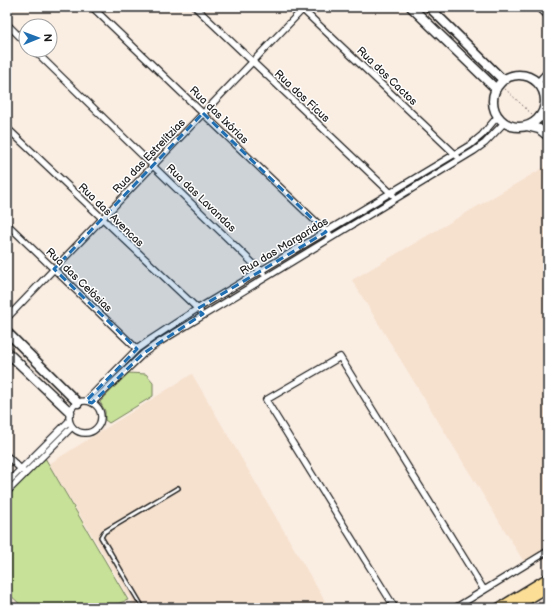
<svg xmlns="http://www.w3.org/2000/svg" width="555" height="615" font-family="'Balsamiq Sans',sans-serif">
  <style>
    .built { fill: #f6e1ce }
    .green { fill: #c7e198; stroke: #727e5a }
    .lines { fill: none; stroke-linecap: round; stroke-linejoin: round }
    .lane-casing { stroke: #1c1c1c; stroke-width: 6 }
    .street-casing { stroke: #1c1c1c; stroke-width: 8 }
    .secondary-casing { stroke: #1c1c1c; stroke-width: 11 }
    .primary-casing { stroke: #1c1c1c; stroke-width: 12 }
    .path { stroke: #1c1c1c; stroke-width: 1; stroke-dasharray: 1 3; stroke-linecap: butt }
    .lane { stroke: #fff; stroke-width: 3 }
    .street { stroke: #fff; stroke-width: 5.5 }
    .secondary { stroke: #fff; stroke-width: 8 }
    .primary { stroke: #fcde96; stroke-width: 9 }
    .marked { fill: #1f6fb2; fill-opacity: 0.2; stroke: #1f6fb2; stroke-width: 3; stroke-dasharray: 8 5; stroke-linejoin: round }
    .labels { text-anchor: middle; dominant-baseline: central; stroke-width: 3; stroke-linejoin: round; paint-order: stroke }
    .street-label { font-size: 11px; fill: #1c1c1c; stroke: #fff }
  </style>
  <rect width="100%" height="100%" fill="#faede2"/>
  <filter id="ink" filterUnits="userSpaceOnUse"><feTurbulence type="fractalNoise" baseFrequency=".025" numOctaves="2"/><feDisplacementMap in="SourceGraphic" scale="8" xChannelSelector="R" yChannelSelector="G"/><feConvolveMatrix kernelMatrix="1 2 1 2 8 2 1 2 1" color-interpolation-filters="sRGB"/></filter>
  <g filter="url(#ink)">
    <path class="built" d="M548 165V547L524 562 352 280Z
      M192 374 329 608H136L49 464Z"/>
    <path class="green" d="M128 373 146 374 153 382V396L109 423 105 420V411L100 402Z
      M45 458 128 600 105 608H24L7 592V497Z"/>
    <g class="lines">
      <defs>
        <path id="lane" d="M143 608 101 537 104 532 178 488"/>
        <path id="street" d="M92 7 332 237
          M195 7 393 195
          M538 7 548 16
          M301 8 457 156
          M7 24 26 43
          M34 50 263 273
          M537 83 548 71
          M7 128 200 311
          M7 224 137 349
          M7 318 305 7
          M86 401 137 349 151 339 197 309 470 145 482 135 498 116
          M69 417a16 16 0 1 1 32 0a16 16 0 1 1-32 0Z
          M92 403 144 353 158 343 474 151 485 143 504 123
          M7 456 23 471
          M7 483 69 421
          M7 492 72 427
          M395 608 266 400 340 357 484 590
          M455 608 548 551"/>
        <path id="secondary" d="M411 7 496 89
          M429 7 501 78 506 79
          M493 101a26 26 0 1 1 52 0a26 26 0 1 1-52 0Z
          M542 114 548 124
          M527 126 539 129 548 136
          M7 332 78 403
          M7 352 70 412"/>
        <path id="primary" d="M499 608 548 578
          M514 608 548 587"/>
      </defs>
      <use href="#lane" class="lane-casing"/>
      <use href="#street" class="street-casing"/>
      <use href="#secondary" class="secondary-casing"/>
      <use href="#primary" class="primary-casing"/>
      <path class="path" d="M502 86 536 118
        M543 608 548 605"/>
      <use href="#lane" class="lane"/>
      <use href="#street" class="street"/>
      <use href="#secondary" class="secondary"/>
      <use href="#primary" class="primary"/>
    </g>
  </g>
  <path class="marked" d="M203 113 326 232 197 309 203 314 144 353 92 403 86 401 137 349 54 269Z"/>
  <g class="labels">
    <g class="street-label">
      <text transform="translate(387 76) rotate(44)">Rua dos Cactos</text>
      <text transform="translate(302 96) rotate(43)">Rua dos Fícus</text>
      <text transform="translate(219 115) rotate(44)">Rua das Ixórias</text>
      <text transform="translate(149 156) rotate(-46)">Rua das Estrelítzias</text>
      <text transform="translate(201 198) rotate(44)">Rua das Lavandas</text>
      <text transform="translate(111 215) rotate(44)">Rua das Avencas</text>
      <text transform="translate(284 246) rotate(-31)">Rua das Margaridas</text>
      <text transform="translate(79 280) rotate(44)">Rua das Celósias</text>
    </g>
  </g>
  <rect width="555" height="615" fill="none" stroke="#fff" stroke-width="24"/>
  <rect x="12" y="12" width="531" height="591" fill="none" stroke="#1c1c1c" stroke-width="1.5" filter="url(#ink)"/>
  <g transform="translate(38 38) rotate(89)"><circle r="19" fill="#ffffff" stroke="#a4a4a4"/>
  <path d="M0-3L7 15L0 10L-7 15Z" fill="#1f6fb2"/>
  <text y="-6" font-size="11" font-weight="bold" text-anchor="middle" fill="#1c1c1c">N</text>
  </g>
</svg>
